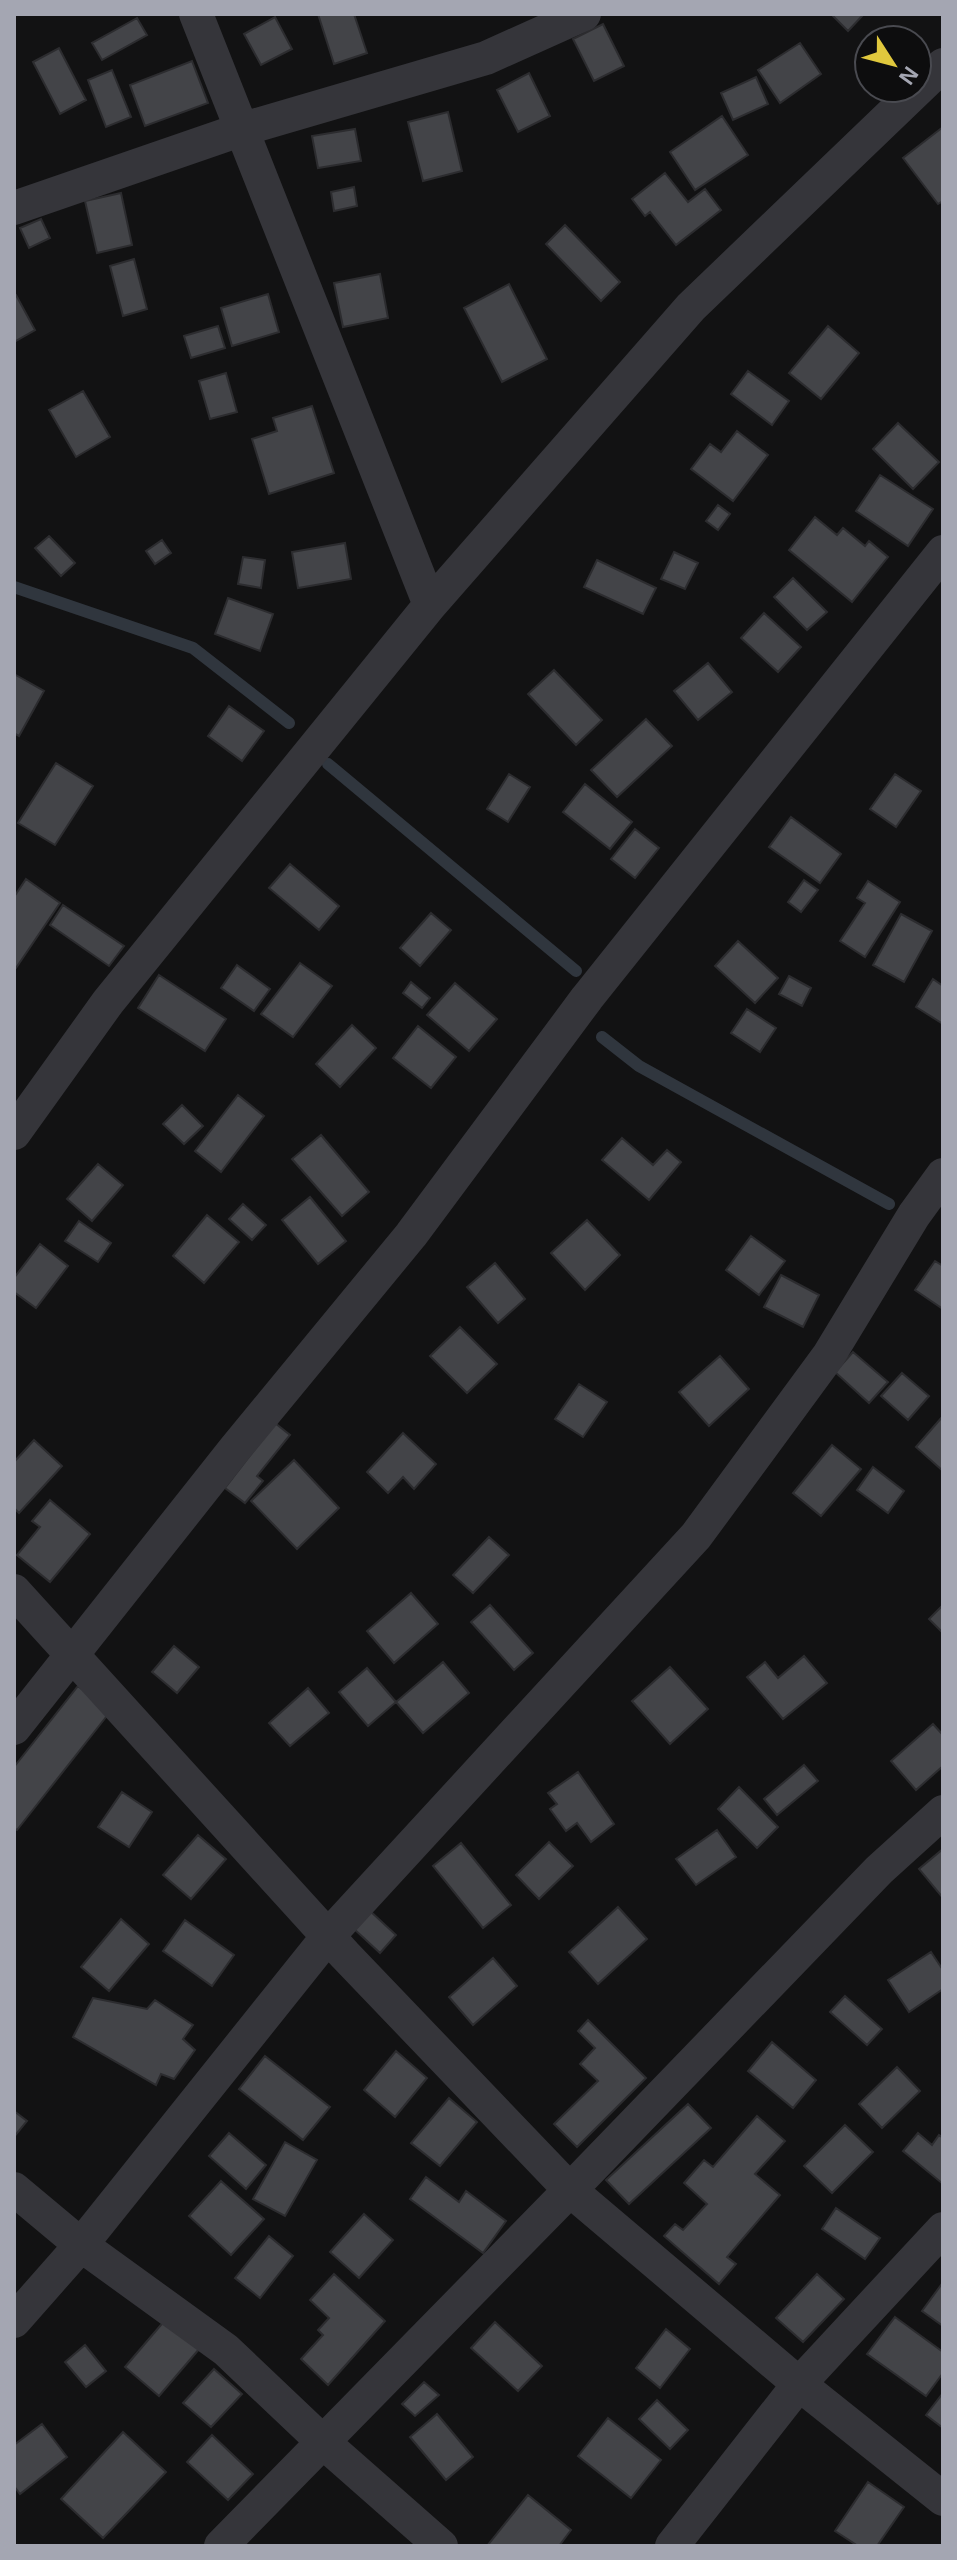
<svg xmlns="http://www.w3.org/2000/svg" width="957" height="2560" font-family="Helvetica,sans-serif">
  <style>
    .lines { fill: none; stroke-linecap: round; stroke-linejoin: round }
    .stream { stroke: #30363e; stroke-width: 12 }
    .building { fill: #434448; stroke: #2c2c2f; stroke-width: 2 }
    .street { stroke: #35353a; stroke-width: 34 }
  </style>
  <rect width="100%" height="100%" fill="#121213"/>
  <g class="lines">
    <path class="stream" d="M14 587 193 648 289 723
      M328 764 576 971
      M602 1037 639 1066 889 1204"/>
  </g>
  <path class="building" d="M318 14H354L367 53 334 64Z
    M831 14H864L848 31Z
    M275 17 292 49 261 65 244 34Z
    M137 18 147 35 102 60 92 43Z
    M603 24 624 66 594 81 573 39Z
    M800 43 821 74 780 103 758 70Z
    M59 48 86 100 60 114 33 62Z
    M192 61 208 103 145 126 130 85Z
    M112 70 131 117 106 127 88 80Z
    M529 73 550 116 518 132 497 90Z
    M756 77 768 104 733 120 721 93Z
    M448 112 462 171 423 181 408 122Z
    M722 116 748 155 695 190 670 152Z
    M943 127V201L938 204 903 158Z
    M355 129 361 161 318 168 312 136Z
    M665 173 688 202 705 189 721 210 676 245 650 212 645 216 632 199Z
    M354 187 357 206 334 211 331 192Z
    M121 193 132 245 97 253 85 201Z
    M41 219 50 238 29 248 20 228Z
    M565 225 620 282 601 301 546 244Z
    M134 259 147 309 123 316 110 266Z
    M380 274 388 318 343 327 334 283Z
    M509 284 547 359 502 382 464 308Z
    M268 294 279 332 232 346 221 308Z
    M16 295 35 330 14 342V296Z
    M218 326 225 348 191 358 184 336Z
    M828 326 859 353 821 399 789 373Z
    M748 371 789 401 772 425 731 394Z
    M226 373 237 412 210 419 199 381Z
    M83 391 110 437 76 457 49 410Z
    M312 406 334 473 269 494 252 439 277 431 273 418Z
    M898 423 939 462 913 489 873 449Z
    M737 431 768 455 733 501 691 469 710 444 721 452Z
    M880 475 933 509 908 546 856 511Z
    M718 505 730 514 718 530 706 521Z
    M815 517 837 535 843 528 865 546 869 541 888 557 852 602 789 550Z
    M49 536 75 563 61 576 35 548Z
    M162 540 171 553 155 564 146 551Z
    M345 543 351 579 298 588 292 552Z
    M674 552 698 563 685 589 661 579Z
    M243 557 265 560 261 588 238 584Z
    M597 560 656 588 643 614 584 587Z
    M793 578 827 612 807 630 774 597Z
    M228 598 273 614 260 651 215 634Z
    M764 613 801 647 778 672 741 638Z
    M708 663 732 692 698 720 674 691Z
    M554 670 602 720 576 745 528 694Z
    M14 674 44 691 19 736 14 733Z
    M229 706 264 731 242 761 208 736Z
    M646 719 672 746 617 797 591 770Z
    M56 763 93 786 55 845 18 823Z
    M509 774 530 787 508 822 487 809Z
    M895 774 921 791 896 827 870 809Z
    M585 784 632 822 610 849 563 812Z
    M791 817 841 854 820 883 769 847Z
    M635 829 659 848 635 878 611 859Z
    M290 864 339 906 319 930 269 888Z
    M26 879 60 903 16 968 14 967V897Z
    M804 880 818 890 801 912 788 902Z
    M868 881 900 902 865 957 840 941 865 903 857 898Z
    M63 905 124 946 109 966 50 925Z
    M431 913 451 930 420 966 400 948Z
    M901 914 932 931 904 982 873 965Z
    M738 941 778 978 755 1003 715 966Z
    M300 963 332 986 293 1037 261 1014Z
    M237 965 270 989 254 1011 221 988Z
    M159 975 226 1019 205 1051 138 1008Z
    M789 976 811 988 802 1006 779 994Z
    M933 979 943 986V1024L916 1007Z
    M411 982 430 998 422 1008 403 993Z
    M455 983 497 1019 469 1051 427 1015Z
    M747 1009 776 1028 760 1052 731 1033Z
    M352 1025 376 1048 340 1087 316 1064Z
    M418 1026 456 1057 431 1088 393 1058Z
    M238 1095 264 1116 221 1172 195 1151Z
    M182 1105 203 1126 184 1144 163 1124Z
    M321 1135 369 1192 342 1216 292 1159Z
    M622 1138 653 1165 667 1150 681 1162 649 1200 602 1160Z
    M98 1164 123 1185 92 1221 67 1199Z
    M310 1197 346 1241 318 1264 282 1220Z
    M243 1204 266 1225 252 1240 229 1219Z
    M207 1215 239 1242 204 1283 173 1256Z
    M587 1220 620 1255 585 1290 551 1253Z
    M79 1221 111 1243 98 1262 65 1241Z
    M751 1236 785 1261 759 1295 726 1270Z
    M40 1244 68 1266 36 1308 14 1292V1278Z
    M935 1261 943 1266V1309L915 1290Z
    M495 1263 525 1299 498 1323 467 1287Z
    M781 1275 819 1295 803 1327 764 1307Z
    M460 1327 497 1364 467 1393 430 1356Z
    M853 1352 888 1382 869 1403 835 1372Z
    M720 1356 749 1389 709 1426 679 1392Z
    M902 1373 929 1396 908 1420 881 1396Z
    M579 1384 607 1402 583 1437 555 1419Z
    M943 1416V1471L916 1447Z
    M275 1423 290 1435 257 1476 263 1481 245 1503 225 1488Z
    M403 1433 436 1464 414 1489 403 1477 388 1493 367 1472Z
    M34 1440 62 1466 19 1513 14 1508V1462Z
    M832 1445 861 1469 821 1516 793 1493Z
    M294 1460 339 1508 297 1549 251 1501Z
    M873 1467 904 1491 888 1513 857 1490Z
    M50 1500 90 1534 50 1582 17 1555 40 1527 32 1521Z
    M489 1537 509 1555 473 1593 453 1575Z
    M411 1593 438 1624 394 1663 367 1631Z
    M490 1605 533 1653 514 1670 471 1622Z
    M943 1605V1633L929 1619Z
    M174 1646 199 1667 177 1693 152 1672Z
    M804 1656 827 1683 783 1719 747 1677 765 1662 778 1678Z
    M443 1662 469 1693 423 1733 396 1702Z
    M670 1667 708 1709 670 1744 632 1701Z
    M367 1668 396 1702 368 1726 339 1692Z
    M78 1686 110 1712 17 1830 14 1828V1767Z
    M308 1688 329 1713 290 1746 269 1723Z
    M933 1724 943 1735V1766L916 1790 891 1761Z
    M804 1765 818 1781 777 1815 764 1799Z
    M578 1772 614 1824 591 1842 577 1823 566 1831 550 1809 557 1804 548 1793Z
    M739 1787 778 1827 757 1848 718 1809Z
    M122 1792 152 1812 129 1847 98 1827Z
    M717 1830 736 1857 696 1885 676 1859Z
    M198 1835 226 1859 191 1899 163 1875Z
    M549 1842 573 1866 539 1899 516 1875Z
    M461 1843 511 1905 483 1928 433 1866Z
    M943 1849V1898L919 1869Z
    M618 1907 647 1939 598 1984 569 1952Z
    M369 1910 396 1935 380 1953 353 1928Z
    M121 1919 149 1944 109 1991 81 1967Z
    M185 1920 234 1955 212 1986 163 1951Z
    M931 1952 943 1970V1989L909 2012 888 1980Z
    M493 1958 517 1986 473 2025 449 1997Z
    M845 1996 882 2029 867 2045 830 2012Z
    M93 1998 147 2009 155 2000 193 2025 183 2039 195 2050 174 2079 161 2074 156 2085 73 2037Z
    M588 2020 646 2078 577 2147 554 2124 598 2081 580 2064 595 2048 578 2031Z
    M772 2042 816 2080 793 2108 748 2071Z
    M396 2051 427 2078 395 2117 364 2090Z
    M265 2056 330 2107 303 2140 239 2089Z
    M897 2067 920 2091 882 2128 859 2104Z
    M449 2098 477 2122 440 2166 411 2143Z
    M688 2104 711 2128 629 2204 606 2180Z
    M14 2111 27 2121 14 2137Z
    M757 2116 785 2141 755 2174 780 2195 727 2257 736 2264 719 2284 664 2236 675 2224 683 2230 707 2204 684 2183 704 2160 713 2167Z
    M845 2125 873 2152 832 2193 804 2166Z
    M229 2133 266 2165 246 2189 209 2156Z
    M918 2133 932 2145 939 2135 943 2138V2184L903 2151Z
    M285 2142 317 2160 285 2216 253 2199Z
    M426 2177 459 2202 466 2191 506 2221 483 2253 410 2199Z
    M221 2181 264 2219 231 2255 189 2216Z
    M836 2208 880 2238 865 2259 822 2229Z
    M364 2214 393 2240 359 2278 330 2252Z
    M269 2236 293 2256 260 2298 235 2278Z
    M334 2274 385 2321 328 2385 301 2359 323 2335 318 2330 329 2318 310 2300Z
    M817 2274 844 2299 803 2342 776 2318Z
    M941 2285 943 2287V2326L922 2311Z
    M895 2317 943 2352V2373L926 2396 867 2354Z
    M166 2319 200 2348 159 2396 125 2367Z
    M495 2322 542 2366 518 2391 471 2348Z
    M666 2329 690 2349 660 2388 636 2368Z
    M85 2345 106 2371 86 2387 65 2362Z
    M214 2369 242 2394 211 2427 183 2403Z
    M424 2382 439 2395 415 2416 402 2404Z
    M943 2393V2428L926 2415Z
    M657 2400 688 2430 670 2449 639 2419Z
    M437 2414 473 2457 446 2480 410 2437Z
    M608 2418 661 2460 631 2498 578 2456Z
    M42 2424 67 2457 20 2494 14 2486V2445Z
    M123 2432 166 2472 103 2538 61 2499Z
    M212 2435 253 2474 228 2500 187 2462Z
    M868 2482 904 2507 877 2546H858L835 2531Z
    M528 2495 571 2530 559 2546H487Z"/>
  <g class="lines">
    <path class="street" d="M196 14 430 605
      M14 208 240 130 486 58 584 14
      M14 1133 108 1002 430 605 691 307 943 65
      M14 1591 345 1955 570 2190 799 2384 943 2499
      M14 1728 234 1450 411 1235 587 998 943 552
      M14 2189 81 2245 226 2350 324 2443 441 2546
      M14 2321 81 2245 329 1935 696 1536 829 1355 914 1215 943 1175
      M221 2546 570 2190 879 1870 943 1812
      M672 2546 799 2384 943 2229"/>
  </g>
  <rect width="957" height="2560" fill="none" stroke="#a4a6b2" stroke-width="32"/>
  <g transform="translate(893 64) rotate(126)"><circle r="38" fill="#0d0d0e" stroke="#494a50" stroke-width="2"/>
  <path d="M0-6L14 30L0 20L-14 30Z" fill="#e0c83d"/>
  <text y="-12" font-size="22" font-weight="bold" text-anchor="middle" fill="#a4a6b2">N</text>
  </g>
</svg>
